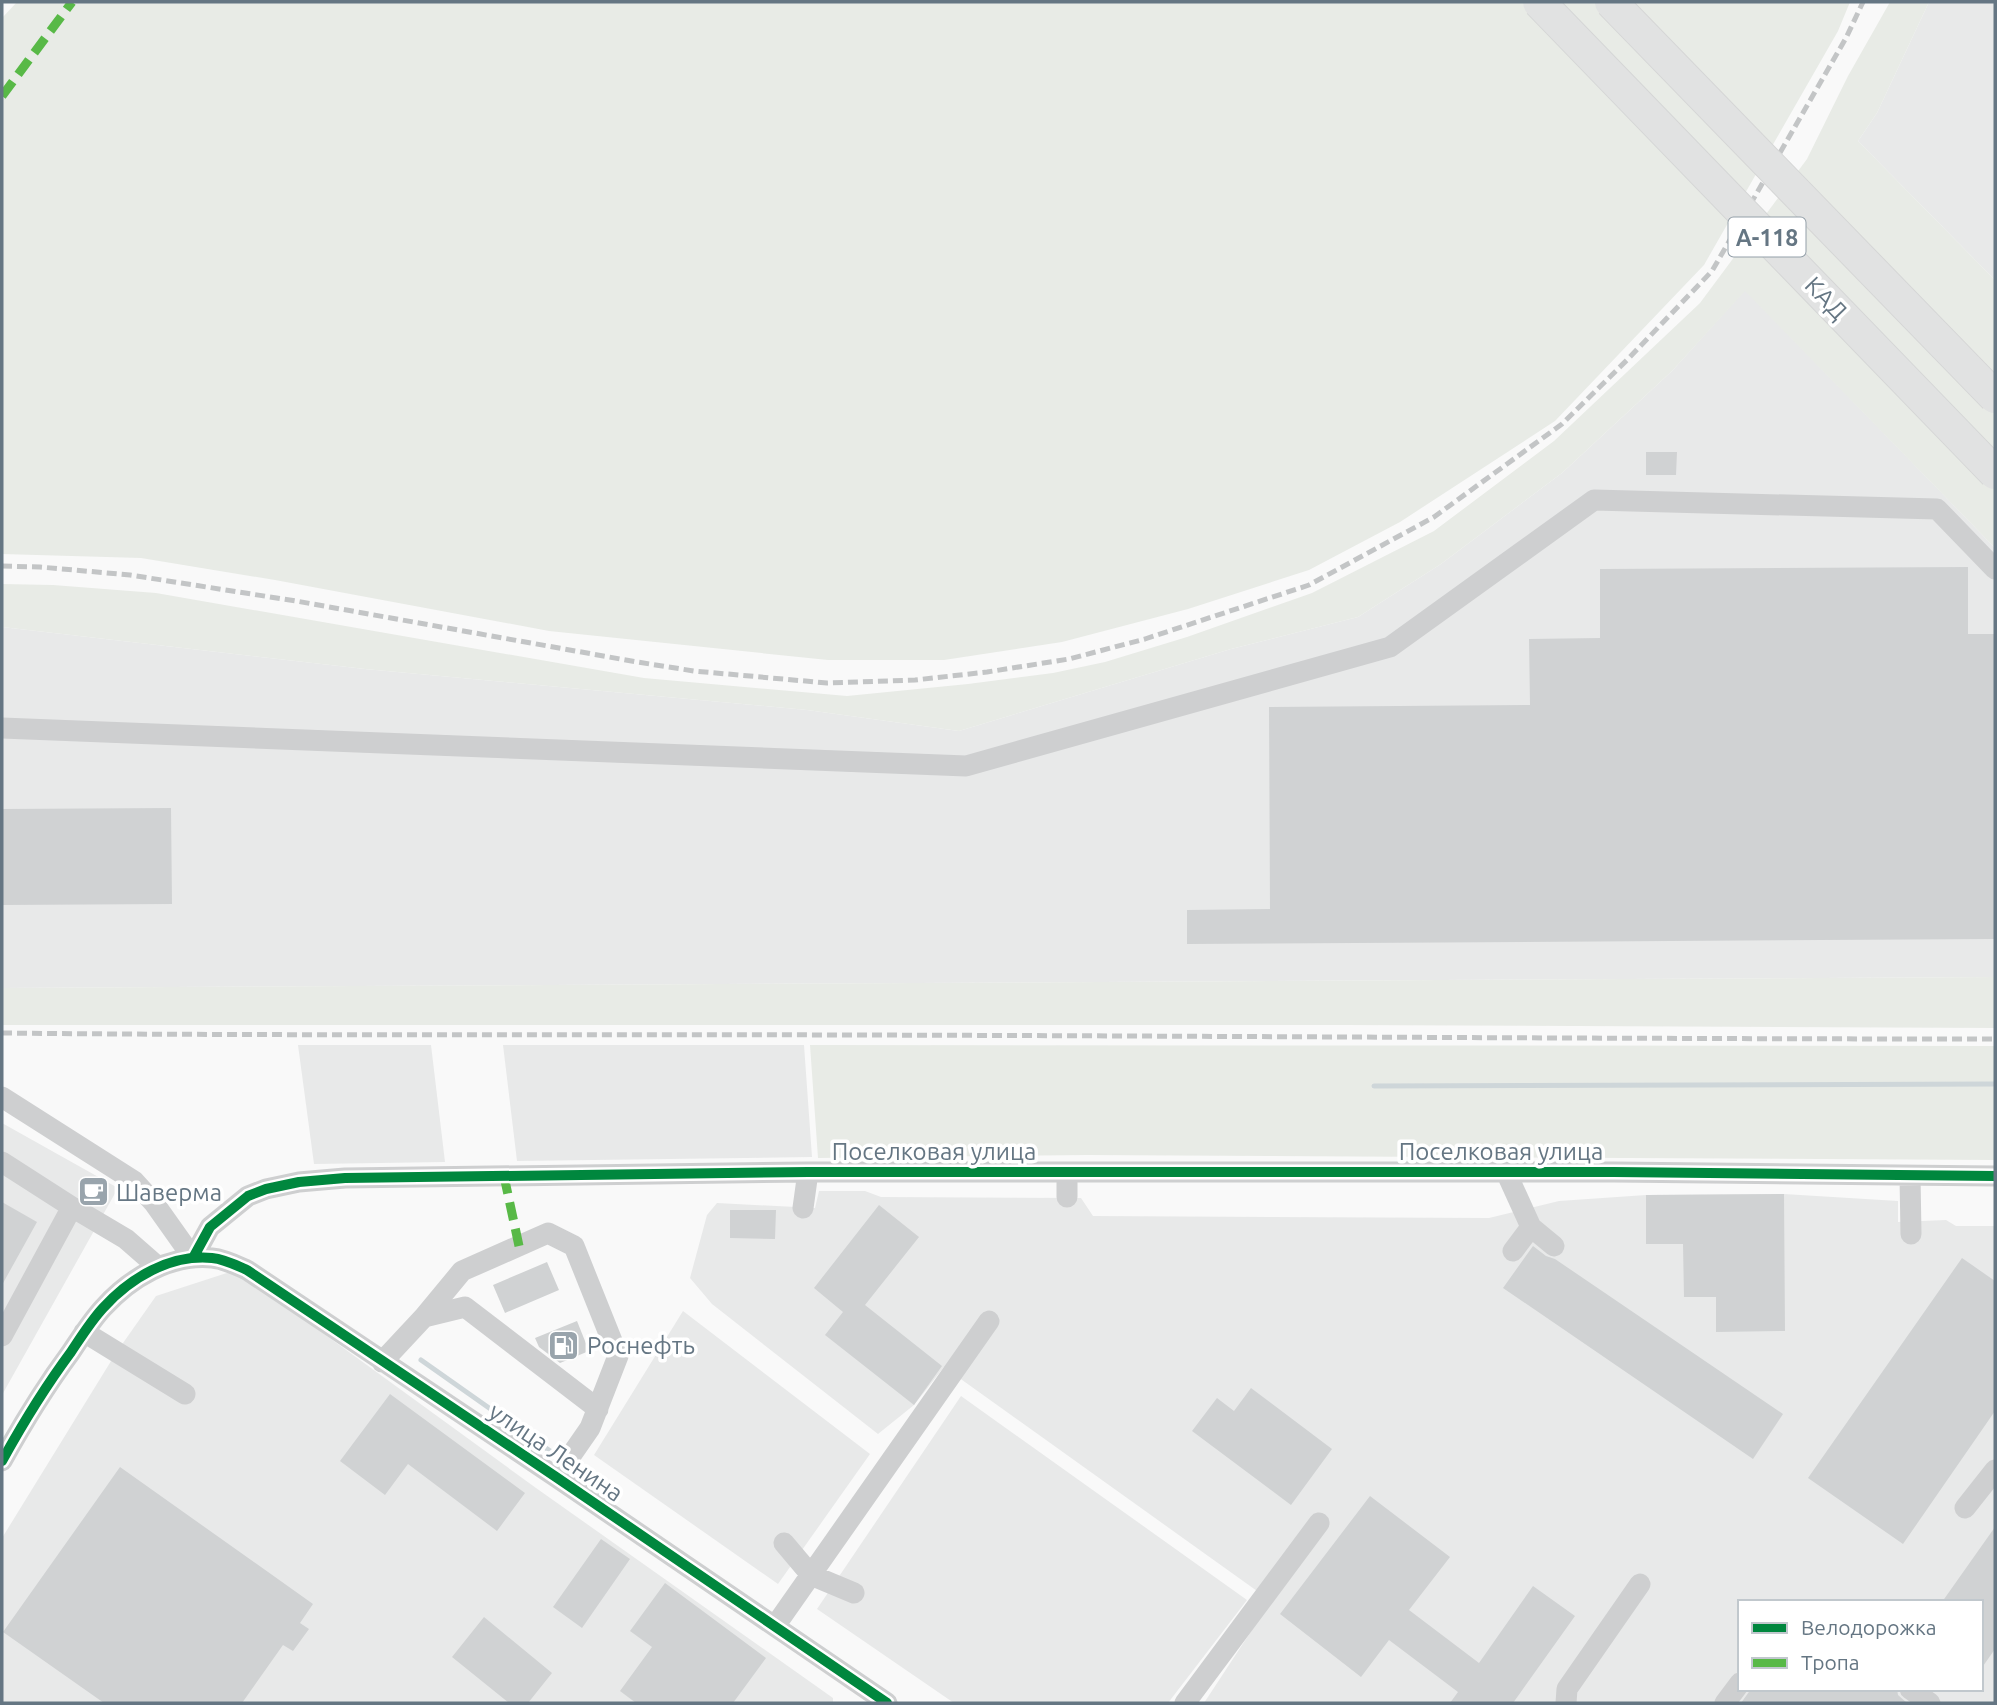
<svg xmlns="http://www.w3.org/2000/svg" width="1997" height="1705" font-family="Ubuntu,sans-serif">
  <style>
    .built { fill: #e8e9e9; fill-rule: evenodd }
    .green { fill: #e8ebe6 }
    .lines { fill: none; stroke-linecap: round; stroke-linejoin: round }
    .stream { stroke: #ced6d9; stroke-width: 5 }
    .building { fill: #d0d2d3 }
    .minor { stroke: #cecfd0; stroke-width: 21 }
    .rail { stroke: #c3c5c6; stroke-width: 5; stroke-dasharray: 10 5; stroke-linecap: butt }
    .highway-bridge-casing { stroke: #d5d6d6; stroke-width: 34; stroke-linecap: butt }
    .highway-bridge { stroke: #e1e2e2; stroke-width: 32 }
    .quiet { stroke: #58b947; stroke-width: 9; stroke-dasharray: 18 9; stroke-linecap: butt }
    .cycleway-casing { stroke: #fff; stroke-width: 15 }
    .cycleway { stroke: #00873e; stroke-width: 10 }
    .labels { text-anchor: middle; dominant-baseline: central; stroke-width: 7; stroke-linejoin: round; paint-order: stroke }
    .shield { fill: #fff; stroke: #939fa8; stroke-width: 2 }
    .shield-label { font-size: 23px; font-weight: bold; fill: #657683 }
    .street-label { font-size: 24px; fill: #657683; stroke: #fff }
    .poi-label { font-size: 24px; fill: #657683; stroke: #fff; text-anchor: start }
  </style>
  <rect width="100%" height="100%" fill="#f9f9f9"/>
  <path class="built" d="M1929 2H1995V280L1858 141 1877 113Z
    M1745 290 1995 548V977L2 988V627L365 669 807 710 959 731 1231 649 1358 617 1441 564 1562 473 1672 371Z
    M431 1045 445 1162 314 1164 298 1045Z
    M503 1045H804L812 1157 517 1161Z
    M2 1123 118 1188 2 1395Z
    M819 1191H865L881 1197 1081 1198 1093 1216 1489 1218 1559 1201 1646 1195 1784 1194 1898 1201V1222L1946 1220 1956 1226H1995V1703H1204L1271 1601 944 1367 914 1405 878 1434 712 1304 690 1278 707 1215 717 1203 815 1208ZM1740 1602H1981V1689H1740Z
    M236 1270 536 1488 833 1698V1703H2V1538L116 1353 156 1296Z
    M683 1311 870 1454 778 1584 594 1455Z
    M961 1396 1247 1600 1168 1703H954L817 1609Z"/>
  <path class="green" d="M17 2H1850L1838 31 1704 265 1555 421 1400 522 1309 570 1188 609 1062 642 944 660H828L549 631 275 580 141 558 2 554V18Z
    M1890 2H1929L1877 113 1858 141 1995 280V548L1745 291 1672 371 1562 473 1441 564 1358 617 1231 649 959 731 807 710 365 669 2 627V584L53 585 156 593 644 678 847 696 968 684 1053 673 1105 662 1187 637 1312 593 1434 531 1554 441 1700 303 1807 159 1848 76Z
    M1995 977V1028L1344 1025H2V988Z
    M810 1045 1995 1046V1160L1087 1155 818 1158Z"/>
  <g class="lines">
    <path class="stream" d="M1374 1086 1995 1084
      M421 1360 553 1453"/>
  </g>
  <path class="building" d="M1646 452H1677L1676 475H1646Z
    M1968 567V634H1995V939L1187 944V910L1270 909 1269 707 1530 705 1529 639 1600 638V569Z
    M171 808 172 904 2 905V809Z
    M1784 1194 1785 1331 1716 1332V1297H1684L1683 1244H1646V1195Z
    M2 1202 37 1222 2 1285Z
    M879 1205 919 1237 865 1305 942 1366 914 1405 825 1335 843 1312 814 1288Z
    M730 1210H776L775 1239 730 1238Z
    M1533 1246 1546 1256 1555 1259 1783 1414 1753 1459 1503 1288Z
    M1962 1258 1995 1281V1411L1903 1544 1808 1478Z
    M547 1262 559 1290 505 1313 493 1285Z
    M577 1321 589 1351 560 1363 539 1347 535 1338Z
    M1251 1388 1332 1449 1291 1505 1192 1431 1217 1398 1234 1411Z
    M390 1394 525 1493 497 1531 408 1464 385 1495 340 1461Z
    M120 1467 313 1604 300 1623 309 1629 293 1651 283 1645 242 1703H104L3 1632Z
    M1370 1496 1450 1557 1409 1610 1479 1663 1533 1586 1575 1616 1513 1703H1450L1458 1692 1389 1640 1361 1677 1280 1614Z
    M1995 1527V1649L1981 1669V1602H1942Z
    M601 1539 630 1559 582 1628 553 1607Z
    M665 1583 766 1658 733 1703H636L620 1691 652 1647 630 1631Z
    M484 1617 552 1673 528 1703H509L452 1657Z
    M1751 1689H1897L1898 1695 1907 1703H1741Z"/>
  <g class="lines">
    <path class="minor" d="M2 728 966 766 1390 647 1594 500 1937 509 1995 569
      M2 1097 134 1181 154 1203 193 1258
      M2 1162 72 1207 2 1336
      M1067 1172V1197
      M1506 1172 1531 1227 1554 1246
      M1910 1176 1911 1234
      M72 1207 126 1239 158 1267
      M803 1208 808 1172
      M1513 1251 1531 1227
      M193 1258 210 1227 248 1196 266 1189 299 1182 345 1178 808 1172H1614L1995 1176
      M424 1317 465 1307 598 1409
      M84 1332 185 1394
      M382 1362 424 1317 462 1271 548 1233 574 1246 618 1356 590 1428 556 1477
      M2 1461C23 1423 45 1387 71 1352 81 1337 91 1321 103 1308 130 1278 170 1254 212 1258 224 1259 236 1265 247 1270L556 1477 887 1703
      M1965 1508 1995 1470
      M784 1543 811 1575 854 1593
      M775 1626 989 1321
      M1910 1689 1930 1703
      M1185 1703 1319 1523
      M1566 1703 1567 1689 1640 1584
      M1725 1703 1740 1683"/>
    <path class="rail" d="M2 566 40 567 130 575 296 601 637 662 694 671 827 683 915 680 987 672 1069 659 1145 639 1309 585 1434 517 1562 424 1628 359 1712 271 1846 38 1863 2
      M2 1033C286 1036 569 1034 853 1035 1234 1036 1615 1039 1995 1039"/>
    <defs>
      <path id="highway-bridge" d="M1539 2 1995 473
        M1611 2 1995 397"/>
    </defs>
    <use href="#highway-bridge" class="highway-bridge-casing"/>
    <use href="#highway-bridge" class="highway-bridge"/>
    <path class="quiet" d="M2 96 72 2
      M504 1176 519 1246"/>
    <defs>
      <path id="cycleway" d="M193 1258 210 1227 248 1196 266 1189 299 1182 345 1178 808 1172H1614L1995 1176
        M2 1461C23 1423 45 1387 71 1352 81 1337 91 1321 103 1308 130 1278 170 1254 212 1258 224 1259 236 1265 247 1270L556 1477 887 1703"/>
    </defs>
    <use href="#cycleway" class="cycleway-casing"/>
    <use href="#cycleway" class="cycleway"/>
  </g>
  <defs>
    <symbol id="cafe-square" viewBox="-11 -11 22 22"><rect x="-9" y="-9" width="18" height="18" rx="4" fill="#99a4ac" stroke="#fff"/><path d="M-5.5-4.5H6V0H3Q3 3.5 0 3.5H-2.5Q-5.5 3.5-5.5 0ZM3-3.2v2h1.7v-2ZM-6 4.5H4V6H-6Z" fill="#fff"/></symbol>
    <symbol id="fuel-square" viewBox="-11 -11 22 22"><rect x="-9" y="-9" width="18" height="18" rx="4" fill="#99a4ac" stroke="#fff"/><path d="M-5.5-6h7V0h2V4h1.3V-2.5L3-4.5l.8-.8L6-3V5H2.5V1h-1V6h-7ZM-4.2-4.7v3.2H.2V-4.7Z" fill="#fff"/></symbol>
  </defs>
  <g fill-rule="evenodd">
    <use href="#cafe-square" x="76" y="1174" width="35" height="35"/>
    <use href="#fuel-square" x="546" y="1328" width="35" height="35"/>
  </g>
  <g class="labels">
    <rect class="shield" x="1728.5" y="217.5" width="77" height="39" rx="5"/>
    <g class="shield-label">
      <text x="1767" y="237">А-118</text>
    </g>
    <g class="street-label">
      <text transform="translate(1826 298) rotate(46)">КАД</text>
      <text x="934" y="1151">Поселковая улица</text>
      <text x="1501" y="1151">Поселковая улица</text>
      <text transform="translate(556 1452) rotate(34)">улица Ленина</text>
    </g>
    <g class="poi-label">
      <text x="116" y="1192">Шаверма</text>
      <text x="587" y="1345">Роснефть</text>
    </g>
  </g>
  <rect width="1997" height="1705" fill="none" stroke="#657683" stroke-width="7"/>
  <rect x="1738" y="1600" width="245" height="91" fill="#ffffff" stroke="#c1c8cd" stroke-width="2"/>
  <rect x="1752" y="1623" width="35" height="10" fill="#00873e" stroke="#c1c8cd" stroke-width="2"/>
  <text x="1801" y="1635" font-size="21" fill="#657683">Велодорожка</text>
  <rect x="1752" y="1658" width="35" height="10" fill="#58b947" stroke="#c1c8cd" stroke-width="2"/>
  <text x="1801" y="1670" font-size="21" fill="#657683">Тропа</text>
</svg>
